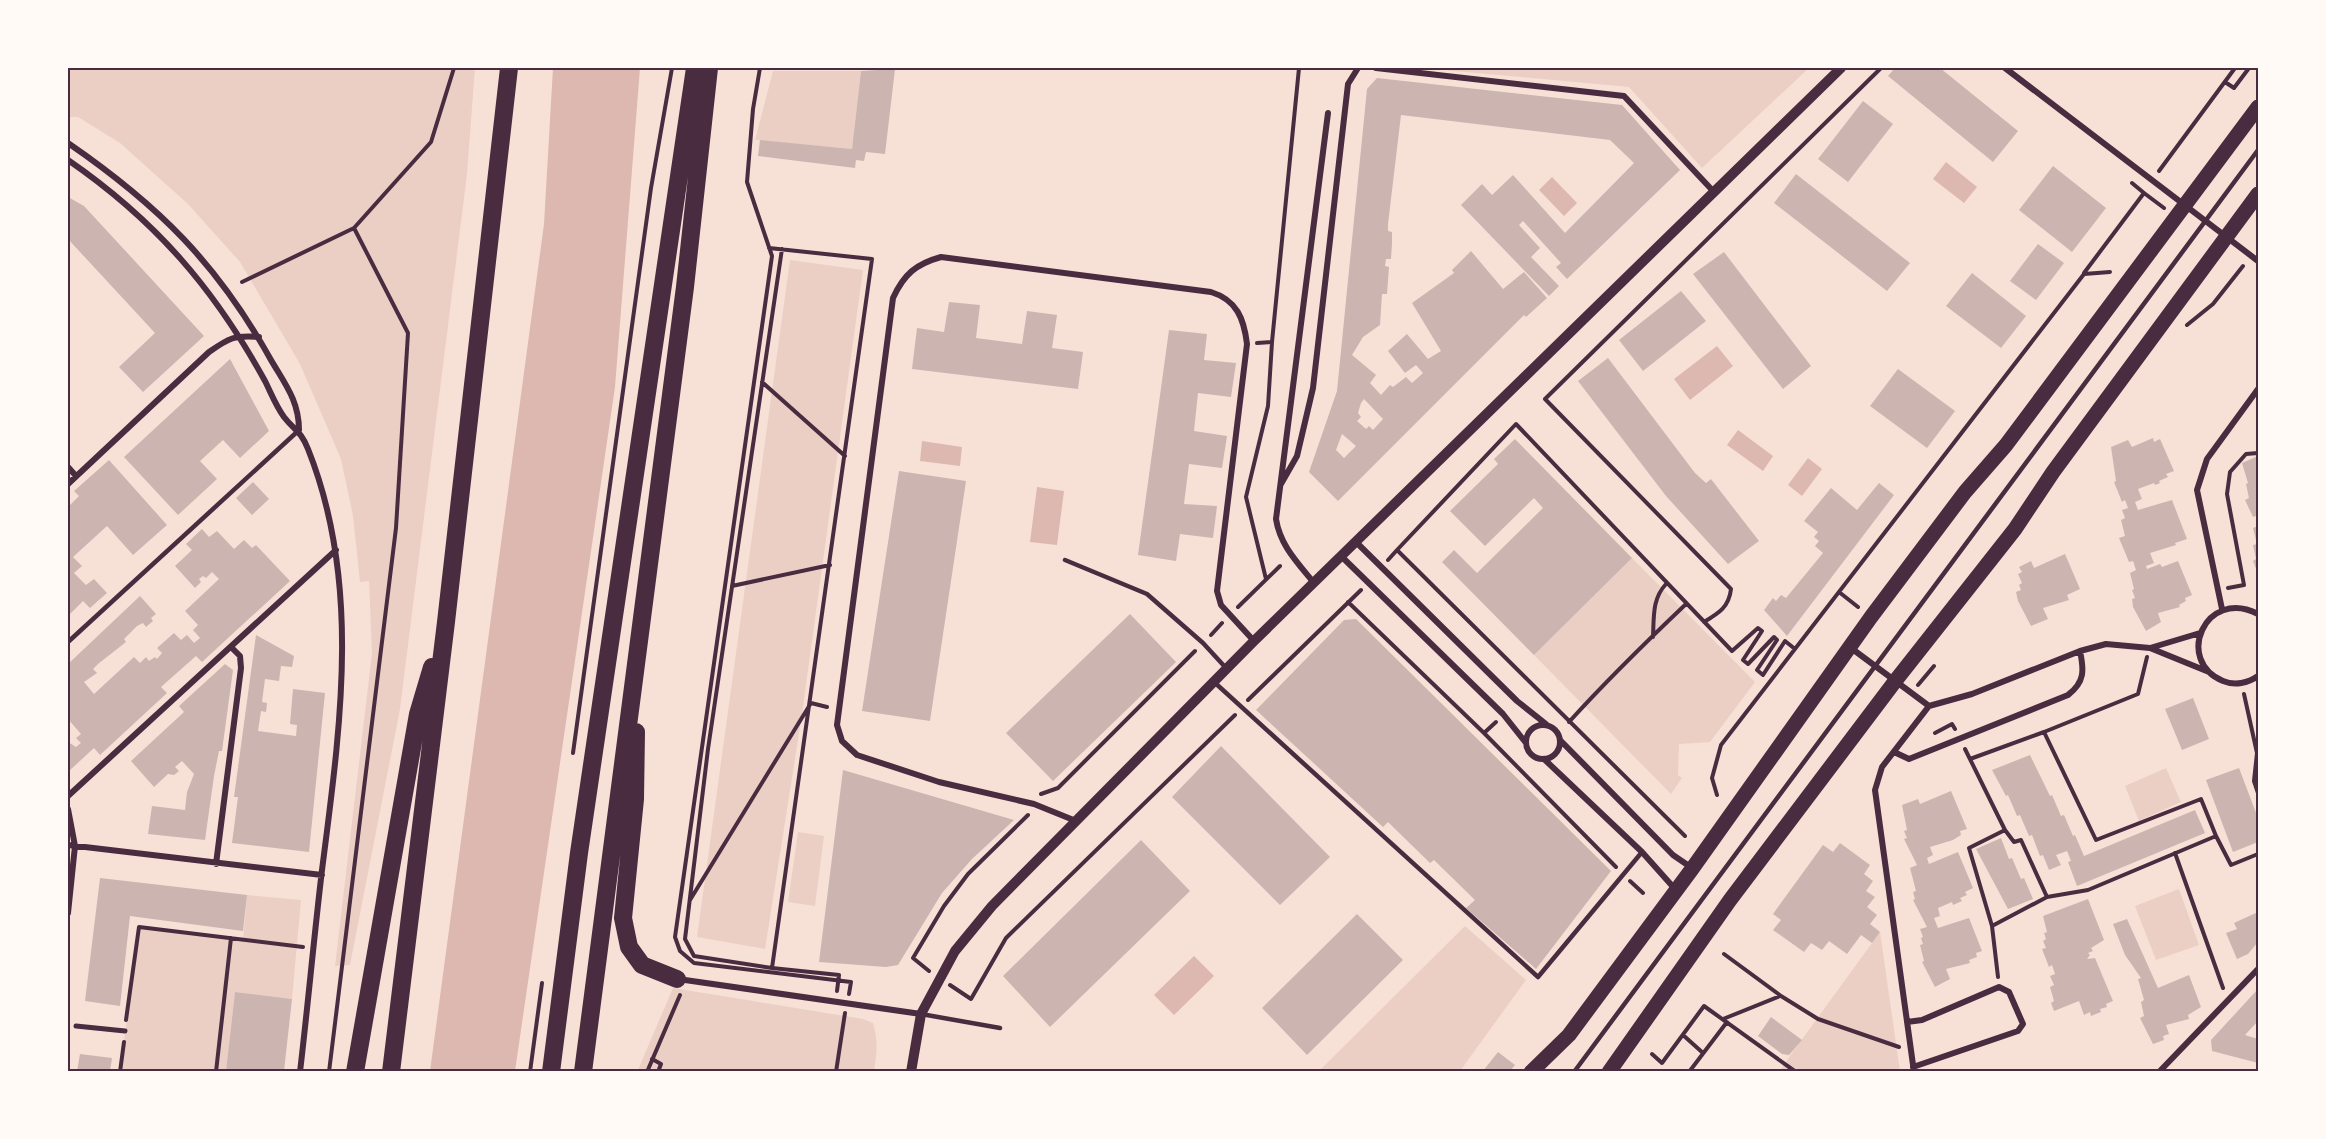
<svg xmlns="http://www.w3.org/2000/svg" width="2326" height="1139" font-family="'PT Sans',sans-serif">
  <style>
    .green { fill: #ebcfc5 }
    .water { fill: #dcb8b0 }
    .building { fill: #ccb4b1; fill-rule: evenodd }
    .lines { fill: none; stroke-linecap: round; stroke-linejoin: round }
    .path { stroke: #4a2c40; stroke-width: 4 }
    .service { stroke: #4a2c40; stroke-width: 4.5 }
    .pedestrian { stroke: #4a2c40; stroke-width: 5 }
    .minor { stroke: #4a2c40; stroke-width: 6 }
    .tertiary { stroke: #4a2c40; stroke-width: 10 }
    .primary { stroke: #4a2c40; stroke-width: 15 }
    .motorway { stroke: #4a2c40; stroke-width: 18 }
    .neatline { fill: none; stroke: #4a2c40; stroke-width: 2 }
  </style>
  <rect width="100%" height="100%" fill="#f7e1d7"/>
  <path class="green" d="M68 68H475L467 174 400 709 350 965 335 966 372 653 369 581 360 582 353 516 341 459 300 364 240 262 188 204 120 143 78 117H68Z
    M1422 68H1809L1702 168 1629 87Z
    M773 71H861L852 149 755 140Z
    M790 260 863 270 801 721 765 949 697 937Z
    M1632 558 1755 682 1710 742 1679 744 1678 775 1682 778 1671 794 1534 655Z
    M2166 768 2181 802 2139 821 2125 786Z
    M798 832 824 836 815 906 788 902Z
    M2179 889 2199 945 2156 960 2135 906Z
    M247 895 301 900 292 999 235 992 226 1071 120 1072 139 927 243 940Z
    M1465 926 1526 980 1460 1071H1319Z
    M1880 932 1900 1071 1779 1072 1792 1053Z
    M673 988 863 1019 873 1023C878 1040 877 1054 874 1071L637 1072Z"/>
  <path class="water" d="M553 68H640L615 387 515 1071H430L544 224Z
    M1946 162 1977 187 1964 203 1933 179Z
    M1552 177 1577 203 1564 216 1539 190Z
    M1717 346 1733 366 1690 400 1674 379Z
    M1738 430 1773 456 1763 471 1727 445Z
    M922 441 962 447 960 466 920 461Z
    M1808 458 1822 469 1802 496 1788 485Z
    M1037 487 1064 491 1057 545 1030 542Z
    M1194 956 1214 976 1174 1015 1154 995Z"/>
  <path class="building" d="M1895 68H1940L2018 131 1993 162 1888 76Z
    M895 69 885 154 866 152 864 161 856 160 855 168 758 156 760 140 852 149 861 71Z
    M1377 78 1622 105 1680 170 1567 279 1556 267 1561 263 1523 221 1519 225 1540 248 1531 257 1559 286 1549 296 1461 205 1482 184 1492 195 1513 175 1565 233 1634 163 1610 140 1401 115 1388 224V231L1392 232V244L1391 259H1386L1385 266 1389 267 1387 294H1382L1380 325 1363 337 1352 355 1376 375 1370 383 1381 395 1390 385 1393 387 1406 377 1412 383 1423 373 1416 365 1405 373 1388 351 1407 334 1428 359 1441 351 1412 303 1454 273 1452 270 1471 251 1503 289 1524 272 1547 298 1526 317 1524 315 1338 501 1309 472 1337 391 1367 89ZM1364 399 1383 419 1373 430 1369 426 1366 429 1357 421 1361 417 1358 413 1361 403ZM1342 434 1356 446 1344 458 1336 450Z
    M1863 101 1893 124 1848 182 1818 159Z
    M2053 166 2106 208 2072 252 2019 210Z
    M1796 174 1910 263 1887 291 1774 203Z
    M68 197 84 206 204 336 143 392 119 367 155 333 68 239Z
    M2038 244 2064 263 2036 300 2010 281Z
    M1724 252 1811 366 1783 389 1693 274Z
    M1972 273 2026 316 2001 348 1946 306Z
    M1681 291 1706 321 1643 371 1619 340Z
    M949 302 980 305 976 338 1022 344 1027 311 1057 315 1052 348 1083 352 1078 389 912 369 917 328 944 332Z
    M1169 330 1207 334 1204 360 1236 363 1231 397 1198 393 1194 431 1227 436 1222 468 1189 464 1184 504 1217 506 1213 538 1180 534 1176 561 1138 555Z
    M1608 358 1695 473 1706 483 1711 479 1759 541 1728 564 1666 496 1578 381Z
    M230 359 269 431 240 458 223 440 200 461 217 479 178 515 124 457Z
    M1898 369 1955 411 1927 448 1870 406Z
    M2153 438 2154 442 2160 439 2174 471 2166 474 2168 477 2159 481 2160 483 2155 485 2154 483 2138 489 2142 499 2135 502 2138 510 2172 500 2187 539 2175 543 2176 545 2150 553 2154 563 2146 566 2147 569 2160 564 2162 567 2178 561 2192 595 2185 598 2186 601 2179 605 2180 607 2158 613 2161 622 2146 631 2133 607 2132 599 2135 598 2132 590 2134 589 2130 573 2136 570 2133 561 2129 562 2119 538 2125 536 2121 520 2125 518 2122 510 2128 508 2125 500 2122 502 2114 482 2116 481 2111 447 2128 440 2132 447Z
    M1515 439 1632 558 1534 655 1442 562 1454 550 1477 573 1543 508 1534 498 1485 546 1450 511 1498 464 1494 459Z
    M2258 456V523L2256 516 2253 517 2245 500 2249 498 2246 484 2248 483 2242 463Z
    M109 460 167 525 133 555 107 526 73 557 82 566 74 573 86 585 94 579 107 593 90 608 83 601 68 616V507L79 496 74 491Z
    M899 471 966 481 930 721 862 711Z
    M253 482 269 499 252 515 236 498Z
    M1879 483 1894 495 1787 636 1764 610 1773 598 1776 601 1781 595 1786 598 1823 553 1815 546 1819 541 1814 537 1818 532 1804 521 1831 488 1857 510Z
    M2258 526V574L2253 561 2256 559 2253 545 2257 544 2253 528Z
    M202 529 209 537 217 531 234 549 244 540 252 548 256 545 290 581 202 662 196 656 161 687 167 693 100 755 94 748 69 771 68 742 76 747 81 743 76 738 81 734 68 719V664L140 596 156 614 151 618 153 621 146 627 143 623 137 626 124 639 126 642 98 664 93 669 97 673 84 682 94 694 134 657 140 663 146 657 149 661 155 657 157 659 162 653 157 648 174 633 181 640 187 635 194 643 200 638 193 630 198 625 185 611 219 579 212 572 206 578 203 576 199 579 201 582 195 588 175 566 192 550 186 544Z
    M2065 554 2080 589 2067 595 2069 600 2043 608 2048 619 2031 626 2018 601 2016 592 2021 590 2019 585 2022 583 2018 574 2022 572 2019 567 2031 561 2034 568Z
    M1130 614 1176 662 1053 781 1006 733Z
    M1356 619 1611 871 1536 969 1466 908 1475 900 1434 860 1430 863 1388 822 1383 827 1256 710 1344 620Z
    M256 635 294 656 292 667 281 666 279 681 265 679 262 702 267 703 266 712 261 711 258 731 296 736 297 725 290 724 293 689 325 693 309 852 232 843 238 797H234Z
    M225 664 233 670 222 751H219L214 776 205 840 148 834 152 806 185 810 187 792 194 774 182 761 175 767 179 771 174 775 168 774 154 787 131 761 184 712 179 706Z
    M2193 698 2209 739 2182 750 2165 709Z
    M1221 746 1330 857 1280 905 1172 797Z
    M2030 755 2050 796 2052 795 2061 816 2064 815 2073 836 2075 835 2084 856 2195 810 2205 833 2077 886 2068 862 2071 861 2067 851 2056 855 2061 865 2049 870 2043 855 2040 856 2032 835 2029 836 2020 815 2017 816 2008 795 2006 796 1992 770Z
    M2239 768 2258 818V842L2233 852 2206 780Z
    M843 770 1014 820 972 859 942 893 898 965 886 967 819 962Z
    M1951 791 1967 829 1960 831 1961 835 1953 840 1930 847 1933 855 1927 858 1929 864 1958 852 1973 888 1965 892 1967 895 1960 898 1962 901 1953 905 1952 902 1938 908 1940 916 1934 918 1938 928 1969 918 1982 951 1976 953 1977 957 1969 960 1970 963 1946 969 1950 979 1935 987 1922 962 1924 961 1920 945 1923 944 1921 938 1923 937 1920 929 1927 927 1913 900 1915 899 1913 892 1916 891 1910 868 1917 865 1904 839 1907 838 1904 831 1907 830 1902 805 1918 799 1920 804Z
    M2001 838 2009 859 2012 858 2021 879 2024 878 2033 899 2008 909 1976 849Z
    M1141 840 1190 891 1050 1027 1003 976Z
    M1840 843 1870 865 1864 874 1873 881 1866 891 1875 897 1867 907 1877 915 1870 924 1880 932 1872 943 1861 935 1847 954 1829 941 1822 950 1811 943 1804 952 1773 930 1781 920 1773 914 1823 845 1833 852Z
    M100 878 247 895 243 931 130 916 120 1006 85 1001Z
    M2088 899 2104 940 2091 948 2093 951 2088 953 2090 955 2087 959 2095 958 2113 1001 2106 1004 2107 1007 2100 1009 2101 1012 2091 1016 2090 1012 2084 1015 2079 1001 2054 1011 2051 1003 2054 1001 2050 987 2054 985 2050 976 2055 974 2052 965 2049 967 2042 949 2046 948 2043 941 2046 939 2044 933 2047 932 2043 916Z
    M2258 905V942L2248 954 2237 959 2226 933 2237 929 2234 923 2258 912 2256 906Z
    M1357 914 1403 960 1307 1055 1262 1008Z
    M2127 919 2158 988 2189 975 2201 1007 2188 1015 2189 1019 2166 1025 2169 1034 2163 1036 2164 1040 2153 1044 2140 1018 2144 1016 2141 1002 2144 1000 2138 979 2141 978 2125 955 2113 924Z
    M2258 989V1021L2245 1035 2258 1039V1063L2212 1051 2211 1040Z
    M235 992 292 999 284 1071H226Z
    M1771 1017 1802 1040 1789 1055 1782 1054 1758 1036Z
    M1498 1052 1515 1065 1510 1071H1483Z
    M80 1054 112 1058 110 1071H77Z"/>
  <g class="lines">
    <path class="path" d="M760 68 753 109 747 182 772 256 675 937 680 951 694 963 851 982 849 994
      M2225 82 2234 88 2249 68
      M2159 171 2235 68
      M2144 193 2164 208
      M769 248 872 259 772 968 839 975 837 991
      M2084 273 2144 193 2132 183
      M242 282 354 228
      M2187 325 2213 304 2243 266
      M1257 343 1272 342
      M762 382 845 456
      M1397 550 1516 424 1732 651 1758 628 1762 631 1743 660 1748 664 1774 637 1777 640 1757 670 1763 675 1785 641 1795 649
      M1388 560 1397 550 1685 836
      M1266 579 1246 497 1268 406 1272 342 1299 68
      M732 586 830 565
      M2228 588 2244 585 2227 494 2230 472 2246 454 2258 453
      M1839 592 1858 607
      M1348 602 1484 733 1496 722
      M1238 607 1280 566
      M1704 622C1719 613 1729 607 1731 589L1545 399 1881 68
      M1211 635 1222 623
      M1653 637C1654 617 1652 599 1666 584
      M1918 685 1934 666
      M2244 694 2257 753 2254 781 2258 793
      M1248 700 1361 590
      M1569 722C1607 680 1646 642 1686 604
      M2044 732 2138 694 2147 657
      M1484 733 1616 867
      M1935 733 1952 724 1955 729
      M1965 749 2005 830 2014 842 2021 840 2047 897 1992 926 1998 977
      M573 753 651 188 672 68
      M1970 759 2044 732 2096 840 2201 799 2216 836 2088 890 2047 897
      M1041 794 1058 788 1195 651
      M1717 795 1712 778 1721 745 2084 274 2110 272
      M2216 836 2231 865 2258 854
      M2175 853 2223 988
      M1630 881 1643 893
      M690 900 811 703 827 707
      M1992 926 1969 848 2005 830
      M1724 954 1781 996 1818 1019 1899 1047
      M772 968 694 956 685 939 708 749 782 249
      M929 971 913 958 944 906 968 874 1028 815
      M950 985 971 999 1006 938 1235 715
      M1723 1019 1780 996
      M126 1020 139 927 303 947
      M1683 1035 1703 1053
      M1652 1054 1662 1063 1704 1006 1796 1072
      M652 1059 661 1064 658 1072
      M120 1072 124 1042
      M216 1072 231 938
      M329 1072 396 528 408 333 354 228 431 142 454 68
      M530 1072 542 983
      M647 1072 680 995
      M836 1072 845 1013
      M1689 1072 1727 1022"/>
    <path class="service" d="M1065 560 1147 594 1203 643 1226 668
      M68 642 298 431
      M1213 681 1538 977 1642 852
      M921 1014 1000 1028
      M1574 1072 2258 150"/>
    <path class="pedestrian" d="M76 1026 125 1031"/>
    <path class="minor" d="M1376 68 1624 96 1714 192
      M2005 68 2258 261
      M68 143C158 205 217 263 271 360 285 384 299 401 299 430
      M68 160C155 220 214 288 265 381 271 393 276 406 284 417 294 430 301 431 308 449 362 584 340 729 322 870 314 937 308 1004 300 1072
      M68 467 76 476
      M68 484 209 352C229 338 234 335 259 337
      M1281 484 1297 456 1313 388 1348 84 1358 68
      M1356 542 1517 701 1546 724
      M1341 556 1503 714 1526 743
      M1314 583C1297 562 1280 545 1276 519L1328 113
      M2222 609 2197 490 2207 459 2258 389
      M2258 614C2205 587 2174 661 2223 681 2235 686 2248 683 2258 676
      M1851 648 1929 706
      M2150 648 2200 633
      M1929 706 1972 694 2080 651 2106 644 2150 648 2209 672
      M1526 742a17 17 0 1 1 34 0a17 17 0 1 1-34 0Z
      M1561 741 1673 855 1692 868
      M1894 752 1909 759 2068 695C2085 682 2084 670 2080 651
      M1544 759 1642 852 1675 889
      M68 796 336 550
      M68 809 75 846 68 913
      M1076 821 1034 804 939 782 857 755 842 741 837 725 893 298C904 274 916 264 941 257L1211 292C1237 300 1244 319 1247 344L1217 591 1221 605 1254 641
      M68 845 322 875
      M216 864 241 668 240 656 231 647
      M678 979 921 1014
      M1907 1022 1922 1020 1999 987 2009 992 2023 1024 2018 1031 1913 1067
      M1914 1072 1875 790 1882 767 1929 706
      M2159 1072 2258 969"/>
    <path class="tertiary" d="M911 1072 921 1014 955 951 992 906 1254 641 1841 68"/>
    <path class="primary" d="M1531 1072 1569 1035 1692 869 1871 617 1965 492 2006 445 2258 107
      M1609 1072 1730 900 1896 680 2015 529 2053 472 2258 194"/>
    <path class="motorway" d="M636 732 635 799 623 918 629 947 642 965 677 979
      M355 1072 418 714 432 667
      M391 1072 446 622 509 68
      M551 1072 579 853 695 68
      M583 1072 685 287 709 68"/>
  </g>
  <rect width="2326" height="1139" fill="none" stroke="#fffaf5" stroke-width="138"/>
  <rect x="69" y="69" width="2188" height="1001" class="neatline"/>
</svg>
